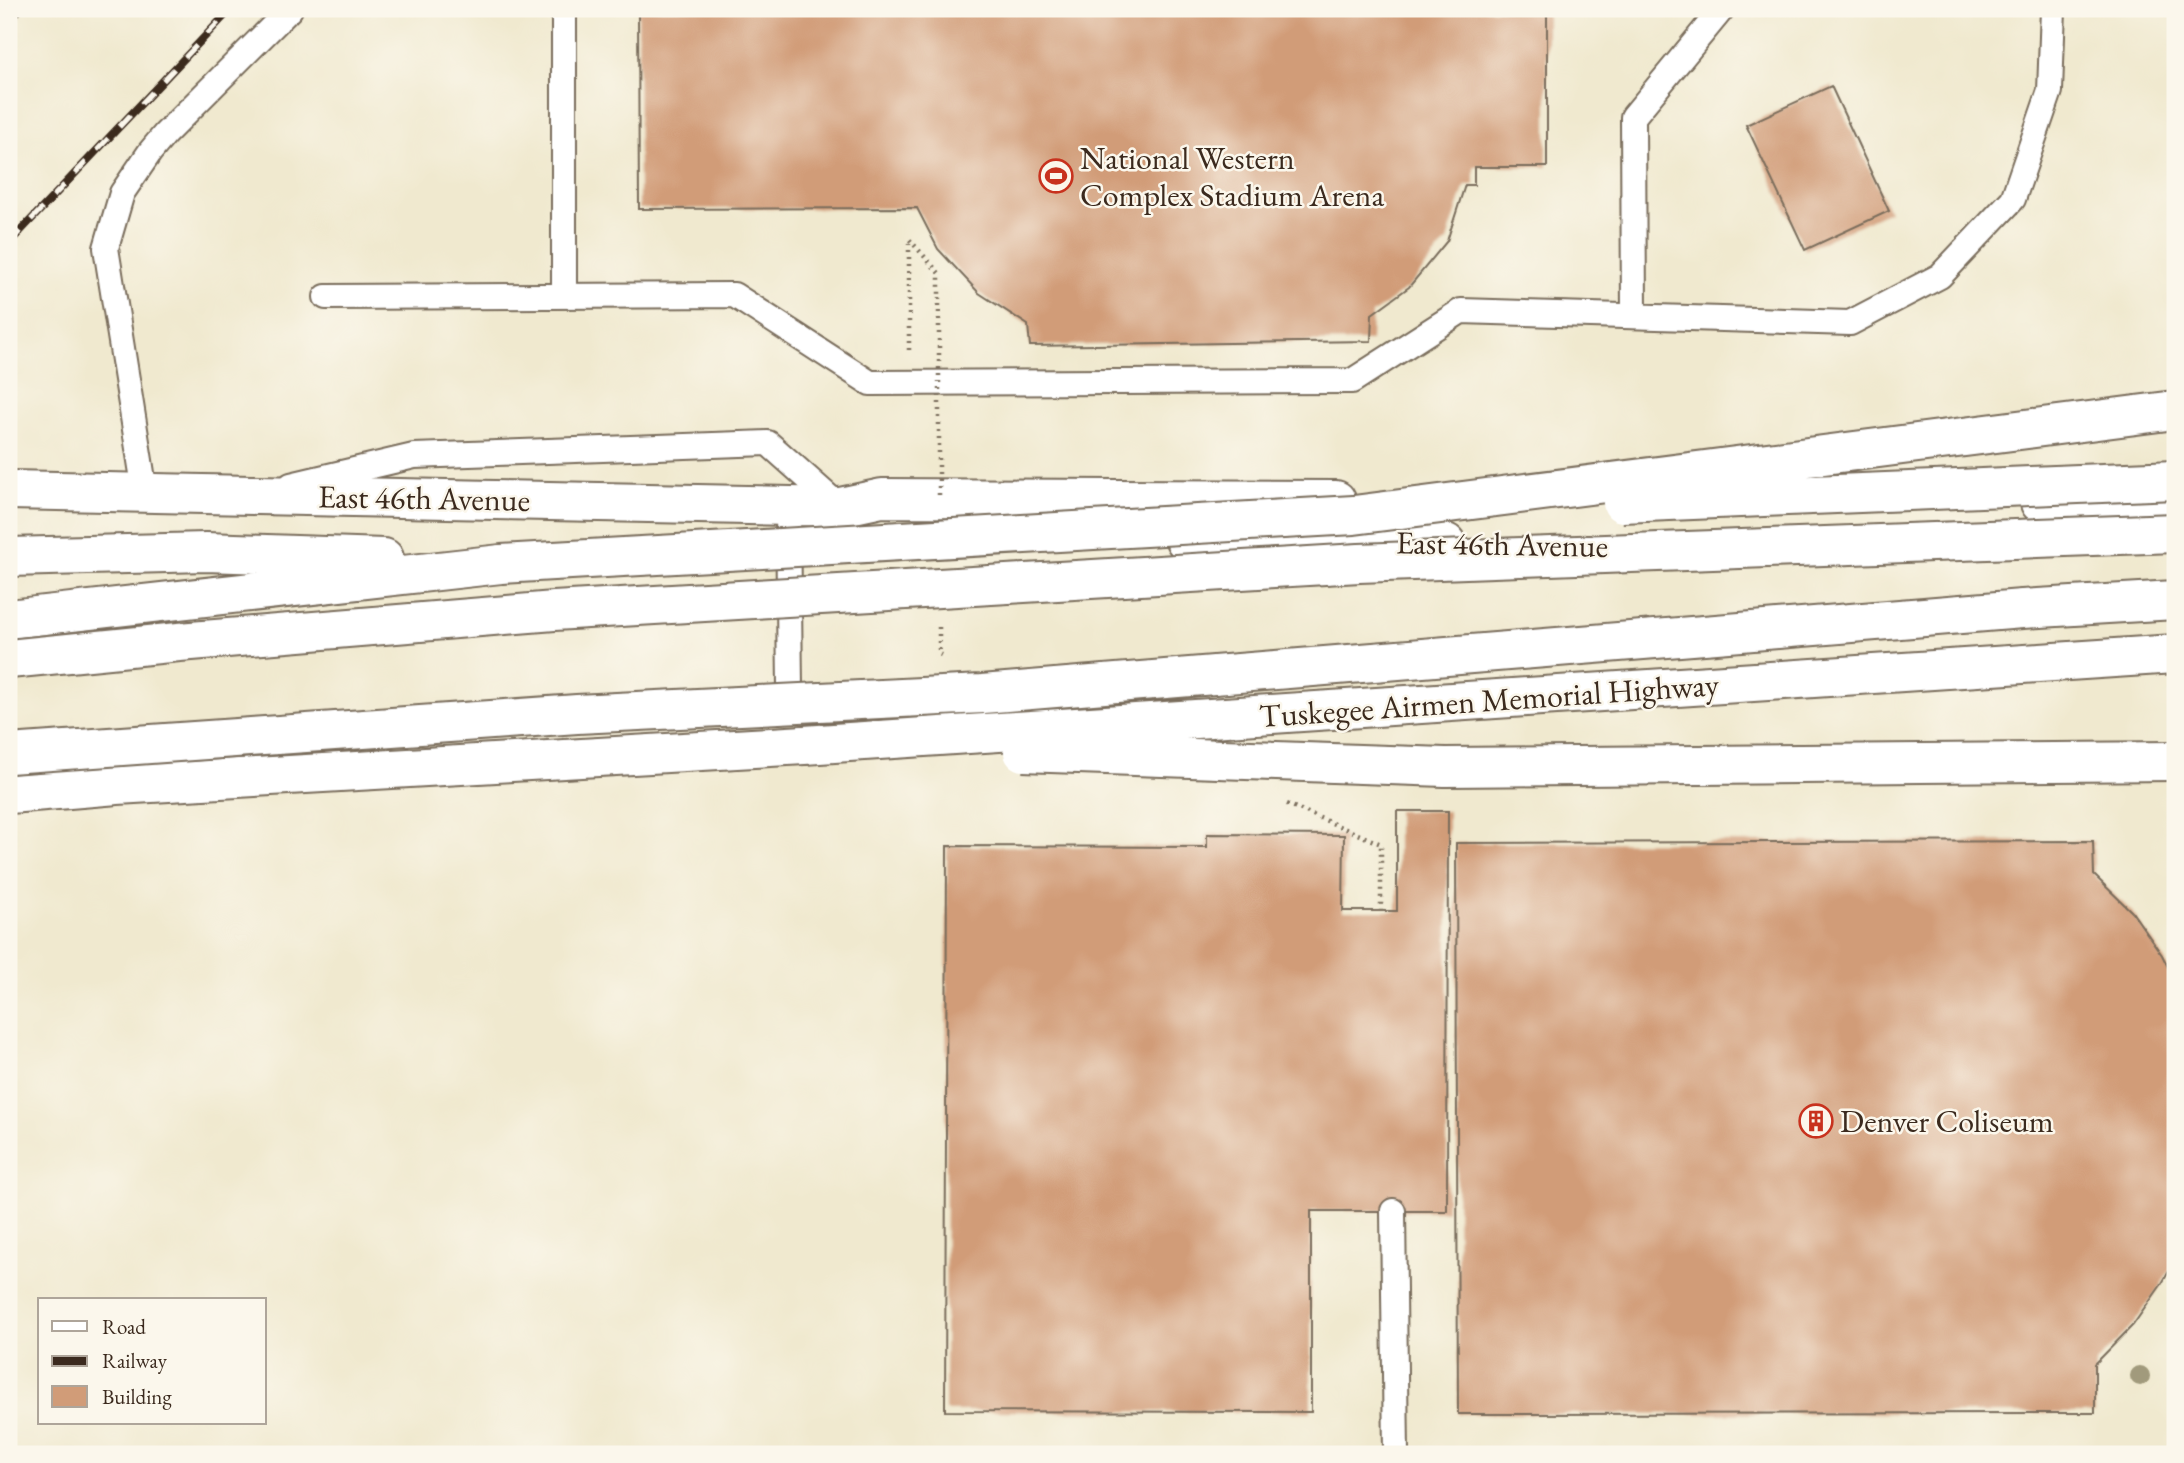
<svg xmlns="http://www.w3.org/2000/svg" width="2184" height="1463" font-family="'EB Garamond',serif">
  <style>
    .building { fill: #d19c78 }
    .lines { fill: none; stroke-linecap: round; stroke-linejoin: round }
    .lane-casing { stroke: #7a6d5c; stroke-width: 28 }
    .secondary-casing { stroke: #7a6d5c; stroke-width: 42 }
    .highway-casing { stroke: #7a6d5c; stroke-width: 42 }
    .path { stroke: #7a6d5c; stroke-width: 4.5; stroke-dasharray: 2 5; stroke-linecap: butt }
    .lane { stroke: #fff; stroke-width: 24 }
    .secondary { stroke: #fff; stroke-width: 38 }
    .highway { stroke: #fff; stroke-width: 38 }
    .rail-casing { stroke: #3b2a1e; stroke-width: 8 }
    .rail { stroke: #fbf7ec; stroke-width: 5; stroke-dasharray: 16; stroke-linecap: butt }
    .highway-bridge-casing { stroke: #7a6d5c; stroke-width: 42; stroke-linecap: butt }
    .path-bridge { stroke: #7a6d5c; stroke-width: 4.5; stroke-dasharray: 2 5; stroke-linecap: butt }
    .highway-bridge { stroke: #fff; stroke-width: 38 }
    .tree { fill: #a19a7b }
    .labels { text-anchor: middle; dominant-baseline: central; stroke-width: 5; stroke-linejoin: round; paint-order: stroke }
    .poi-label { font-size: 32px; fill: #3b2a1e; stroke: #fbf7ec; text-anchor: start }
    .street-label { font-size: 32px; fill: #3b2a1e; stroke: #fbf7ec }
  </style>
  <rect width="100%" height="100%" fill="#fbf7ec"/>
  <filter id="ink" filterUnits="userSpaceOnUse"><feTurbulence type="fractalNoise" baseFrequency=".0143" numOctaves="2"/><feDisplacementMap in="SourceGraphic" scale="14" xChannelSelector="R" yChannelSelector="G"/><feConvolveMatrix kernelMatrix="1 2 1 2 8 2 1 2 1" color-interpolation-filters="sRGB"/></filter>
  <filter id="wash" filterUnits="userSpaceOnUse"><feTurbulence type="fractalNoise" baseFrequency=".00686" numOctaves="4" result="noise"/><feDisplacementMap in="SourceGraphic" scale="28" xChannelSelector="R" yChannelSelector="G"/><feGaussianBlur stdDeviation="1.57" result="paint"/><feColorMatrix in="noise" values="0 0 0 0 0 0 0 0 0 0 0 0 0 0 0 0 0 1.4 0 .05"/><feComposite in="paint" operator="in"/></filter>
  <g filter="url(#wash)">
    <rect width="100%" height="100%" fill="#f0e9cf"/>
    <g id="blocks">
      <path class="building" d="M638 9H1547V167H1474V185H1465L1447 241 1409 287 1372 314 1371 341 1030 346 1028 325 979 293 938 249 917 208 639 209Z
        M1831 86 1889 211 1805 250 1746 125Z
        M1397 811H1448L1447 1211H1311V1412L945 1411 947 846 1207 847V834L1344 835 1343 911H1397Z
        M2093 841 2094 875 2132 912 2162 955 2175 981V1261L2161 1285 2133 1325 2095 1364V1413L1458 1414 1456 843Z"/>
    </g>
  </g>
  <g filter="url(#ink)">
    <use href="#blocks" fill-opacity="0" stroke="#7a6d5c" stroke-width="2"/>
    <g class="lines">
      <defs>
        <path id="lane" d="M564 9V296
          M326 297 734 295 870 383 1352 381 1461 311 1850 323 1940 276 2013 199 2050 91 2053 9
          M1634 316 1633 117 1722 9
          M291 485 414 456 768 443 840 507
          M145 492 106 248 122 193 150 152 165 134 290 9
          M788 506 790 690
          M1393 1211 1396 1454"/>
        <path id="secondary" d="M9 490 840 507 882 498 1336 500
          M2040 503H2175
          M1185 540 1446 543"/>
        <path id="highway" d="M9 557 206 552 384 558
          M9 619 501 564
          M9 794 117 785 804 745"/>
      </defs>
      <use href="#lane" class="lane-casing"/>
      <use href="#secondary" class="secondary-casing"/>
      <use href="#highway" class="highway-casing"/>
      <path class="path" d="M909 350V239L939 273V297"/>
      <use href="#lane" class="lane"/>
      <use href="#secondary" class="secondary"/>
      <use href="#highway" class="highway"/>
      <defs>
        <path id="rail" d="M9 20 20 9
          M9 243 231 9"/>
      </defs>
      <use href="#rail" class="rail-casing"/>
      <use href="#rail" class="rail"/>
      <defs>
        <path id="highway-bridge" d="M1622 503 2175 480
          M501 564 1354 515 2175 410
          M9 659 179 642 554 611 1359 563 2175 533
          M804 745 2175 654
          M1023 752 1445 767 2175 761
          M9 754 577 714 982 694 2022 609 2175 600"/>
      </defs>
      <use href="#highway-bridge" class="highway-bridge-casing"/>
      <path class="path-bridge" d="M939 297V499
        M939 627V654L941 655
        M1287 804 1381 844V911"/>
      <use href="#highway-bridge" class="highway-bridge"/>
    </g>
    <circle class="tree" cx="2140" cy="1376" r="10"/>
  </g>
  <defs>
    <symbol id="stadium-ring" viewBox="-11 -11 22 22"><circle r="9.5" fill="#fbf7ec" stroke="#c8321e" stroke-width="1.5"/><path d="M0-5a6.5 5 0 1 0 0 10a6.5 5 0 1 0 0-10ZM-3.5-1.8h7v3.6h-7Z" fill="#c8321e"/></symbol>
    <symbol id="building-ring" viewBox="-11 -11 22 22"><circle r="9.5" fill="#fbf7ec" stroke="#c8321e" stroke-width="1.5"/><path d="M-4-6H4V6H1V3H-1V6H-4ZM-2.5-4.3h1.7v1.8h-1.7ZM.8-4.3h1.7v1.8H.8ZM-2.5-1h1.7V.8h-1.7ZM.8-1h1.7V.8H.8Z" fill="#c8321e"/></symbol>
  </defs>
  <g fill-rule="evenodd">
    <use href="#stadium-ring" x="1037" y="157" width="38" height="38"/>
    <use href="#building-ring" x="1797" y="1102" width="38" height="38"/>
  </g>
  <g class="labels">
    <g class="poi-label">
      <text x="1080" y="158">National Western<tspan x="1080" dy="37">Complex Stadium Arena</tspan></text>
      <text x="1840" y="1121">Denver Coliseum</text>
    </g>
    <g class="street-label">
      <text transform="translate(424 498) rotate(1)">East 46th Avenue</text>
      <text transform="translate(1502 544) rotate(1)">East 46th Avenue</text>
      <text transform="translate(1489 700) rotate(-4)">Tuskegee Airmen Memorial Highway</text>
    </g>
  </g>
  <rect width="2184" height="1463" fill="none" stroke="#fbf7ec" stroke-width="35"/>
  <rect x="38" y="1298" width="228" height="126" fill="#fbf7ec" stroke="#aea59a" stroke-width="2"/>
  <rect x="52" y="1321" width="35" height="10" fill="#ffffff" stroke="#aea59a" stroke-width="2"/>
  <text x="102" y="1334" font-size="21" fill="#3b2a1e">Road</text>
  <rect x="52" y="1356" width="35" height="10" fill="#3b2a1e" stroke="#aea59a" stroke-width="2"/>
  <text x="102" y="1368" font-size="21" fill="#3b2a1e">Railway</text>
  <rect x="52" y="1386" width="35" height="21" fill="#d19c78" stroke="#aea59a" stroke-width="2"/>
  <text x="102" y="1404" font-size="21" fill="#3b2a1e">Building</text>
</svg>
